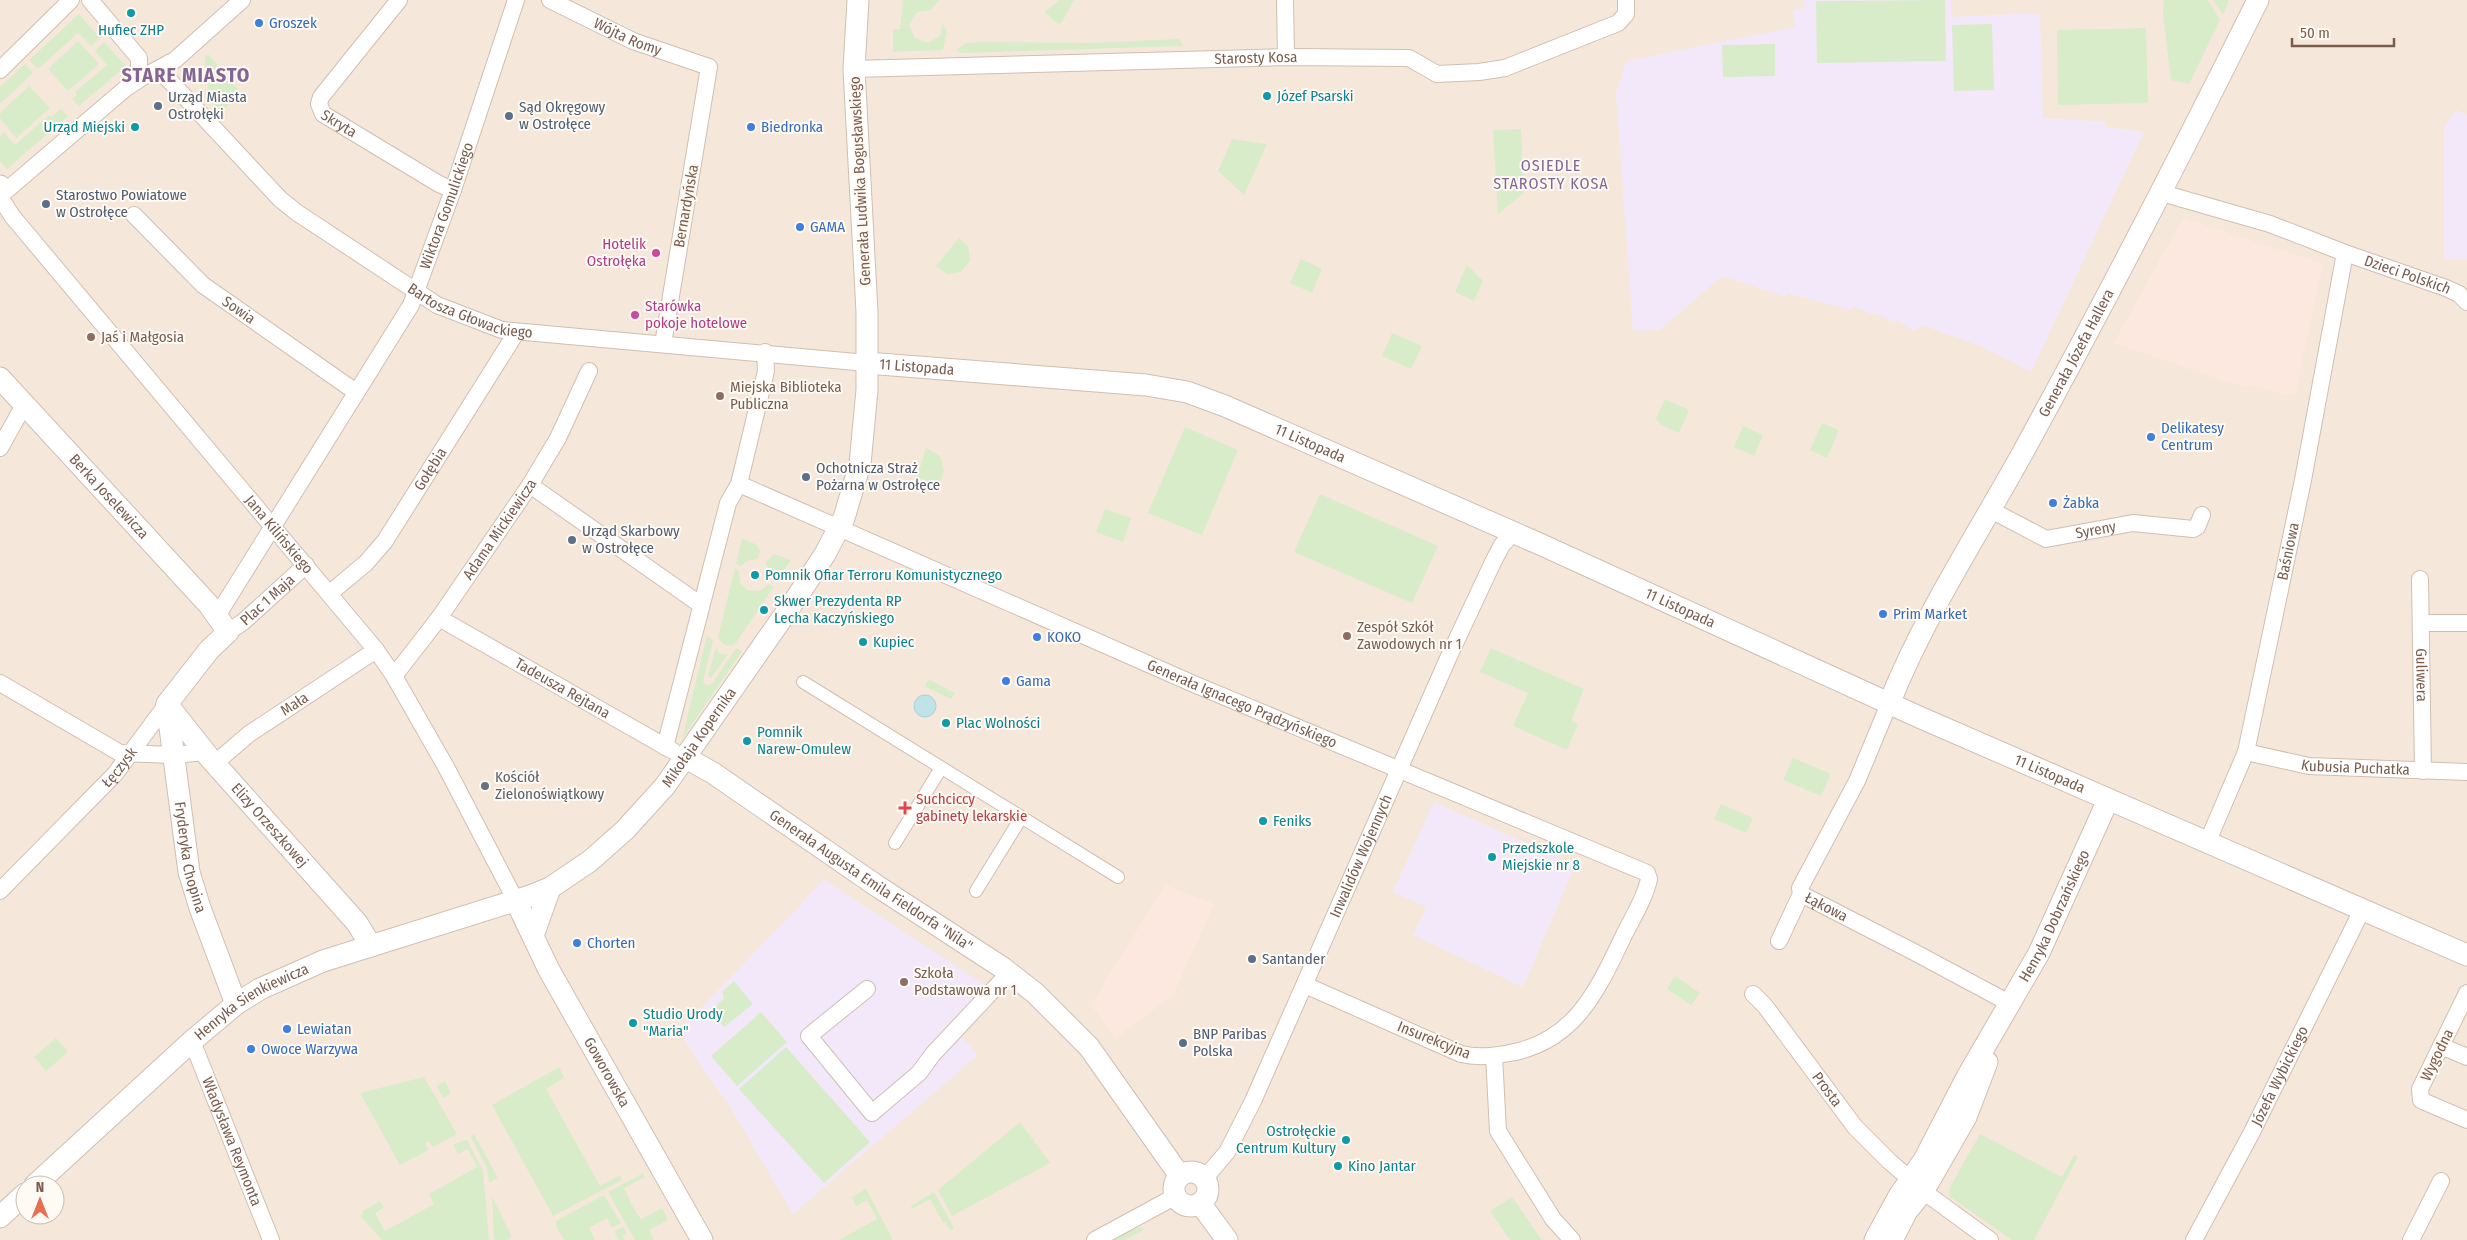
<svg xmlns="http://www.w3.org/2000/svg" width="2467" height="1240" font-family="'Fira Sans Condensed',sans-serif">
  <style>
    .residential { fill: #f5e8da; fill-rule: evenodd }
    .commercial { fill: #fde8e0 }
    .education { fill: #f3e8fa }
    .green { fill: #d8ecc9 }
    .water { fill: #bfe3e8; stroke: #a5d3da }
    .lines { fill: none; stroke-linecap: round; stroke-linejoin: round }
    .pedestrian-casing { stroke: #d1beb0; stroke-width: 14 }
    .minor-casing { stroke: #d1beb0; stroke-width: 18 }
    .tertiary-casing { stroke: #d1beb0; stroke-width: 23 }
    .pedestrian { stroke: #fff; stroke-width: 12 }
    .minor { stroke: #fff; stroke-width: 16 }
    .tertiary { stroke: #fff; stroke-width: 21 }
    .culture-dot { fill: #0f9aa8; stroke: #fffaf3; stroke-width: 2 }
    .shop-dot { fill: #3f7fe0; stroke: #fffaf3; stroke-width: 2 }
    .service-dot { fill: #5c6f8a; stroke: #fffaf3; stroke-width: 2 }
    .hotel-dot { fill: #d1479c; stroke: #fffaf3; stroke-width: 2 }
    .education-dot { fill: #8d6e63; stroke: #fffaf3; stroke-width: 2 }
    .worship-dot { fill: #6b7280; stroke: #fffaf3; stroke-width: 2 }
    .health-dot { fill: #e0444e; stroke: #fffaf3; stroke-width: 2 }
    .labels { text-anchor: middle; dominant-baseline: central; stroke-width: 4; stroke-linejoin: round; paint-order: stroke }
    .shop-label { font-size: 15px; fill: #366cbe; stroke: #fffaf3; text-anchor: start }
    .culture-label { font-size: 15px; fill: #0d838f; stroke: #fffaf3; text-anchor: start }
    .street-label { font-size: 15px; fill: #7a5c4d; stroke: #fffaf3 }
    .service-label { font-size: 15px; fill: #4e5e75; stroke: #fffaf3; text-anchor: start }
    .hotel-label { font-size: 15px; fill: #b23c85; stroke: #fffaf3; text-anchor: end }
    .education-label { font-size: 15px; fill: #785e54; stroke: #fffaf3; text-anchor: start }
    .worship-label { font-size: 15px; fill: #5b616d; stroke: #fffaf3; text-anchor: start }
    .health-label { font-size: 15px; fill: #be3a42; stroke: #fffaf3; text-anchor: start }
    .neighbourhood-label { font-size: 16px; letter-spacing: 1px; fill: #846695; stroke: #fffaf3 }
    .district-label { font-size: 20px; font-weight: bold; letter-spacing: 1px; fill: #846695; stroke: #fffaf3 }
  </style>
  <rect width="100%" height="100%" fill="#fdf6ec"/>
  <path class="residential" d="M0 0H2467V1240H0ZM25 1185H55V1215H25Z"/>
  <path class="commercial" d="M2183 218 2323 264 2295 395 2231 383 2114 343Z
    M1165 885 1214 904 1173 995 1116 1038 1091 1005Z"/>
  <path class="education" d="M1803 0H1951V17L2040 13 2043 118 2106 122V127L2144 132 2031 372 1980 346 1922 325 1914 331 1896 320 1894 322 1874 312 1872 314 1852 306 1850 310 1787 293 1786 297 1722 276 1660 330 1633 331 1616 93 1626 61 1795 27 1793 10 1805 8Z
    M2456 110 2467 115V260H2444V126Z
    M1434 802 1575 865 1523 987 1413 935 1426 907 1393 892Z
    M824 880 999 994 961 1036 978 1055 793 1214 729 1105 701 1066 679 1031Z"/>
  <path class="green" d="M903 0H939L931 10 917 12 909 25 915 38 928 43 940 36 943 23 945 29 947 30 943 50 893 52V29H900Z
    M1059 0H1074L1062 22 1058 24 1045 12Z
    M1945 0 1946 61 1817 63 1816 1Z
    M2164 0H2208L2220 20 2189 84 2171 80 2163 14Z
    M2213 0H2229L2223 15Z
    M79 14 100 38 91 46 78 33 38 69 29 60Z
    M1992 24 1994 90 1954 91 1952 25Z
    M2146 28 2148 103 2058 105 2057 30Z
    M1180 39 1183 46 963 53 956 50 966 43 978 42 1089 43Z
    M78 41 99 64 68 91 48 69Z
    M104 42 126 66 79 106 72 99 77 95 75 92 107 65 95 51Z
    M1775 44V76L1723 77 1722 45Z
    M208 54 241 93 220 113C208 100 205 75 205 57Z
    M25 64 33 73 0 104V87Z
    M29 86 50 108 16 138 0 118V113Z
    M61 109 68 116 7 169 0 161V136L4 132 15 145 49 115 51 117Z
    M1521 129 1524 193 1498 214 1493 130Z
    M1232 139 1267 144 1244 195 1218 171Z
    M959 238 968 246 970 261 961 272 947 274 936 266Z
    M1301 259 1322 269 1312 293 1290 283Z
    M1467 265 1483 281 1474 301 1455 292Z
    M1392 333 1422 346 1411 369 1382 356Z
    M1665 399 1689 410 1679 433 1661 425 1656 419Z
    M1822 423 1839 430 1827 458 1810 450Z
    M1743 426 1763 435 1754 456 1734 447Z
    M1185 427 1238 450 1202 535 1148 513Z
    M926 448 940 456 944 471 939 485 917 477Z
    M1320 494 1438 546 1412 603 1294 552Z
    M1105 509 1131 518 1123 542 1096 532Z
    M742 538 757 545 760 552 757 559 747 561 741 566 736 564Z
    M774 554 791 560 776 582 771 580 770 569 765 563Z
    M735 568 739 571 740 583 747 590 759 591 769 584 774 587 735 644C728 648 721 644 718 637Z
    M707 635 713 641 703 681 706 686 712 684 736 648 742 651 682 739Z
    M716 647 720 654H728L711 678 708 676Z
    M1491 648 1584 689 1571 721 1578 724 1567 750 1513 726 1528 693 1480 672Z
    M930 680 955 693 951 699 926 687V682Z
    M1793 758 1831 774 1821 796 1783 780Z
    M1721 804 1753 818 1746 833 1714 819Z
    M1675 976 1700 993 1691 1005 1667 989Z
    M734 981 753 1004 724 1027 712 1013 713 1009 724 998 722 992Z
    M761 1012 787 1042 737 1086 711 1056Z
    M56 1038 68 1052 46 1071 34 1057Z
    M786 1047 870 1142 824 1183 739 1089Z
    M559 1067 568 1085 564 1078 546 1089 600 1186 620 1175 622 1180 553 1216 492 1105Z
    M424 1077 457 1134 433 1147 428 1141 425 1143 429 1150 400 1165 360 1093Z
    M445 1081 451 1093 443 1098 437 1086Z
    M1020 1122 1050 1163 952 1216 938 1190Z
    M474 1134 498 1178 489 1183 487 1168 471 1137Z
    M1980 1134 2062 1177 2074 1155 2078 1157 2034 1240H2012L1949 1196 1950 1187Z
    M465 1140H467L483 1171 489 1240H382L362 1218 363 1211 380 1201 384 1207 375 1213 385 1231 434 1204 429 1194 477 1167 468 1149 458 1154 453 1145Z
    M643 1173 645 1177 624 1188 633 1207 641 1219 662 1208 668 1220 649 1230 654 1240H635L609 1194 610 1191Z
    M866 1189 893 1240H839L877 1219 867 1200 856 1206 852 1197Z
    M934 1192 954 1228 950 1230 945 1222 943 1223 930 1199 912 1209 911 1206Z
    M604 1195 621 1223 612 1228 607 1218 589 1228 595 1240H564L556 1226V1221Z
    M492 1196 512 1237 507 1240H494Z
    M1512 1197 1542 1240H1510L1490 1211Z
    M623 1227 627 1233 622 1236 624 1240H619L614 1231Z
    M1142 1227 1144 1230 1124 1240H1115L1114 1235Z"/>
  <path class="water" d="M914 706a11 11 0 1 1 22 0a11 11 0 1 1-22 0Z"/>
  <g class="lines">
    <defs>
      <path id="pedestrian" d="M803 682 1118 877
        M895 843 941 768
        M976 891 1021 818"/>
      <g id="minor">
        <path d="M90 0 139 58V68L135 82"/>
        <path id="s1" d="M399 0 321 97 319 104 323 114 439 184 453 190"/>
        <path id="s2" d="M550 0 633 41 709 67 663 344"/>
        <path d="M1285 0 1286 57"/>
        <path id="s3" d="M169 63 166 74 168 79 280 199 296 212 437 305 502 330 867 363"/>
        <path id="s4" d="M854 69 1286 57 1409 58 1437 74 1479 72 1505 68 1618 23 1626 14V0"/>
        <path d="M0 70 71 0"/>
        <path id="s5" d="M2162 193 2270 224 2345 253 2446 288 2459 294 2467 302"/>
        <path d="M0 196 126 88 141 78 175 60 242 0"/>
        <path id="s6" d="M0 197 12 216 376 650 394 676 446 767 516 901"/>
        <path id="s7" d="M134 215 203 285 356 392"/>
        <path d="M0 448 24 405"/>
        <path id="s8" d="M739 484 1196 685 1647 873 1649 879C1645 898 1633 917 1624 935 1598 989 1576 1041 1510 1053 1493 1056 1478 1058 1461 1054L1305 985"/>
        <path d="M530 485 701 605"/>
        <path id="s9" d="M1989 509 2046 539 2133 523 2193 529 2197 527 2202 515"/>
        <path id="s10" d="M2420 579 2423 771"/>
        <path id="s11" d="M330 593 366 563 385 541 516 333"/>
        <path id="s12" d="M217 616 411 305 453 190 516 0"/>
        <path id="s13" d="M439 618 673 751"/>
        <path d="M2421 623H2467"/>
        <path id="s14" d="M228 632 243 622 306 565"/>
        <path id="s15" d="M394 676 439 618 530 485 558 438 589 371"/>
        <path d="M0 683 120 753 174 755 205 752"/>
        <path id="s16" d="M1889 704 1857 781 1800 888 1801 894 1914 952 2011 1004"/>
        <path d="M665 747 728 503 739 484 766 371 765 352"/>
        <path id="s17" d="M2246 752 2309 766 2467 772"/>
        <path id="s18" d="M215 763 249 734 376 650"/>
        <path id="s19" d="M2207 843 2246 752 2303 480 2345 253"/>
        <path id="s20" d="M0 891 115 774 167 704"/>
        <path d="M1779 941 1801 894"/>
        <path d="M867 989 809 1036 872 1113 919 1073 933 1054 1009 973"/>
        <path d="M2467 993 2420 1089 2421 1100 2425 1102 2467 1120"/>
        <path id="s21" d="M1753 994 1765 1006 1855 1127 1889 1161 1927 1194 1990 1240"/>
        <path id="s22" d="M192 1041 271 1240"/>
        <path d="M2441 1046 2467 1057"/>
        <path d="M1494 1056 1498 1131 1553 1219 1572 1240"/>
        <path id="s23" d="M1205 1178 1227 1152 1253 1101 1450 654 1493 562 1502 545 1513 533"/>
        <path d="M1095 1240 1176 1196"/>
        <path id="s24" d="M2194 1240 2252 1132 2362 910"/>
        <path d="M2411 1240 2441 1181"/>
      </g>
      <g id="tertiary">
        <path d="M0 186V192"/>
        <path id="s25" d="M867 363 1146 385 1187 392 1225 406 1542 545 1919 717 2467 955"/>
        <path id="s26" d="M0 378 209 605 228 632 209 650 167 704"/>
        <path id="s27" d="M167 704 208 756 357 923 371 946"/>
        <path id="s28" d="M1889 704C1924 616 1976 537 2022 454 2104 304 2182 153 2258 0"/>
        <path id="s29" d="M167 705 189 872 200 908 236 1004"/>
        <path id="s30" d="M686 758 713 773 877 886 1003 968 1035 993 1089 1047 1180 1176"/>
        <path id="s31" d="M516 901 549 970 702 1240"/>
        <path d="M533 936 550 888"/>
        <circle cx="1191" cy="1189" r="17"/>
        <path id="s32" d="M35 1185 192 1041 236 1004 260 989 323 961 530 896 550 888 590 861 625 830 665 786 799 594 825 554 844 518 860 464 867 390V312L854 69 858 0"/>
        <path d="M1200 1203 1227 1240"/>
        <path d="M0 1217 25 1194"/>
        <path id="s33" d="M1875 1240 1899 1196 1924 1160 1967 1077 2039 953 2108 800"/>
        <path d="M1892 1240 1907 1211 1924 1190 1966 1117 1987 1062"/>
      </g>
    </defs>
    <use href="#pedestrian" class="pedestrian-casing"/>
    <use href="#minor" class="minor-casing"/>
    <use href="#tertiary" class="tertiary-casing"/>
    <use href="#pedestrian" class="pedestrian"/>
    <use href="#minor" class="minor"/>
    <use href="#tertiary" class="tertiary"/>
  </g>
  <g class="culture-dot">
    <circle cx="131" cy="13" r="5"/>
    <circle cx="1267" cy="96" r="5"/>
    <circle cx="135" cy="127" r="5"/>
    <circle cx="755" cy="575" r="5"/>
    <circle cx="764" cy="610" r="5"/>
    <circle cx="863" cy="642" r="5"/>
    <circle cx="946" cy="723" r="5"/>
    <circle cx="747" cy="741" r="5"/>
    <circle cx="1263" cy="821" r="5"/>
    <circle cx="1492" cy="857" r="5"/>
    <circle cx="633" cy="1023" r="5"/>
    <circle cx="1346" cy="1140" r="5"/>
    <circle cx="1338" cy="1166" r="5"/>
  </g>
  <g class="shop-dot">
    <circle cx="259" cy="23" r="5"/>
    <circle cx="751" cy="127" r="5"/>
    <circle cx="800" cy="227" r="5"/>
    <circle cx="2151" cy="437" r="5"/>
    <circle cx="2053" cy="503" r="5"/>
    <circle cx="1883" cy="614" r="5"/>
    <circle cx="1037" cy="637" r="5"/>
    <circle cx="1006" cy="681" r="5"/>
    <circle cx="577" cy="943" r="5"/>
    <circle cx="287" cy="1029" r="5"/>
    <circle cx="251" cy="1049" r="5"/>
  </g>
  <g class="service-dot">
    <circle cx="158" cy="106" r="5"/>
    <circle cx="509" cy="116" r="5"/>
    <circle cx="46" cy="204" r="5"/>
    <circle cx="806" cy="477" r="5"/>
    <circle cx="572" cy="540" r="5"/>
    <circle cx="1252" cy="959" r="5"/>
    <circle cx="1183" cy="1043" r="5"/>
  </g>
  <g class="hotel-dot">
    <circle cx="656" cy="253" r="5"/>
    <circle cx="635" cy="315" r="5"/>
  </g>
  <g class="education-dot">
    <circle cx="91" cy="337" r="5"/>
    <circle cx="720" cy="396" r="5"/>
    <circle cx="1347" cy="636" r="5"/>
    <circle cx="904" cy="982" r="5"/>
  </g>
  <circle class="worship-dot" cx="485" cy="786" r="5"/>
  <path class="health-dot" d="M902.5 800.5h5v5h5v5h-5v5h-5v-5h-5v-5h5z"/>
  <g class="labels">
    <g class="shop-label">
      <text x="269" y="23">Groszek</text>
      <text x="761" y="127">Biedronka</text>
      <text x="810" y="227">GAMA</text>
      <text x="2161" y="428">Delikatesy<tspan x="2161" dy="17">Centrum</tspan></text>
      <text x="2063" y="503">Żabka</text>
      <text x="1893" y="614">Prim Market</text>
      <text x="1047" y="637">KOKO</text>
      <text x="1016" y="681">Gama</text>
      <text x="587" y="943">Chorten</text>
      <text x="297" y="1029">Lewiatan</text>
      <text x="261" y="1049">Owoce Warzywa</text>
    </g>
    <g class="culture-label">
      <text x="131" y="30" text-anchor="middle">Hufiec ZHP</text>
      <text x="1277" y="96">Józef Psarski</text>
      <text x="125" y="127" text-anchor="end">Urząd Miejski</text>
      <text x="765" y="575">Pomnik Ofiar Terroru Komunistycznego</text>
      <text x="774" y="601">Skwer Prezydenta RP<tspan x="774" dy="17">Lecha Kaczyńskiego</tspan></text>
      <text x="873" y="642">Kupiec</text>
      <text x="956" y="723">Plac Wolności</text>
      <text x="757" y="732">Pomnik<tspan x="757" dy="17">Narew-Omulew</tspan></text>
      <text x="1273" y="821">Feniks</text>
      <text x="1502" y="848">Przedszkole<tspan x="1502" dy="17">Miejskie nr 8</tspan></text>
      <text x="643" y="1014">Studio Urody<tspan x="643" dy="17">"Maria"</tspan></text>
      <text x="1336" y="1131" text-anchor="end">Ostrołęckie<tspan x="1336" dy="17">Centrum Kultury</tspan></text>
      <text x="1348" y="1166">Kino Jantar</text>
    </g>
    <g class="street-label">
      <text stroke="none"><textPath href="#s2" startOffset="86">Wójta Romy</textPath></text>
      <text stroke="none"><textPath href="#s4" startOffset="402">Starosty Kosa</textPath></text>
      <text stroke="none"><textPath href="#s1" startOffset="161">Skryta</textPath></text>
      <text transform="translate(860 181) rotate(-93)">Generała Ludwika Bogusławskiego</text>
      <text stroke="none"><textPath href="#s12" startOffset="472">Wiktora Gomulickiego</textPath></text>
      <text transform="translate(686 206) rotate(-80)">Bernardyńska</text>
      <text stroke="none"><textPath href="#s5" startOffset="259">Dzieci Polskich</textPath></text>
      <text stroke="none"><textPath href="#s3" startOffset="404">Bartosza Głowackiego</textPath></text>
      <text stroke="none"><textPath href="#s7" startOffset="142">Sowia</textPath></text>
      <text stroke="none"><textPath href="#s28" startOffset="398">Generała Józefa Hallera</textPath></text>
      <text stroke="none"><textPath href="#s25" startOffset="50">11 Listopada</textPath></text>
      <text stroke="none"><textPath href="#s25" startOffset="455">11 Listopada</textPath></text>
      <text stroke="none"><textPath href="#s11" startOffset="161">Gołębia</textPath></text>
      <text stroke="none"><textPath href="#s26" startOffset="161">Berka Joselewicza</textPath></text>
      <text stroke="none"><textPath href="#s15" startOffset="181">Adama Mickiewicza</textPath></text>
      <text stroke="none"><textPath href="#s9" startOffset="115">Syreny</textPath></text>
      <text stroke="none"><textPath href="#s6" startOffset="438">Jana Kilińskiego</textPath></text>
      <text stroke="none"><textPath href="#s19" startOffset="304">Baśniowa</textPath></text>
      <text stroke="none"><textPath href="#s14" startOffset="51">Plac 1 Maja</textPath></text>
      <text stroke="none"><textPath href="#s25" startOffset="860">11 Listopada</textPath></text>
      <text stroke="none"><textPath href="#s10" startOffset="96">Guliwera</textPath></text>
      <text stroke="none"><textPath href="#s13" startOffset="142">Tadeusza Rejtana</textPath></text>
      <text stroke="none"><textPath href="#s8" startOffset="549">Generała Ignacego Prądzyńskiego</textPath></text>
      <text stroke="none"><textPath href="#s18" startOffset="99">Mała</textPath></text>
      <text stroke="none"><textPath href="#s32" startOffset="820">Mikołaja Kopernika</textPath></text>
      <text stroke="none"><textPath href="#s20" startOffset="172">Łęczysk</textPath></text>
      <text stroke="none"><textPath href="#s17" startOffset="111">Kubusia Puchatka</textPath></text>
      <text stroke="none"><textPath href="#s25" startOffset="1265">11 Listopada</textPath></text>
      <text stroke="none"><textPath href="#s27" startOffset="159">Elizy Orzeszkowej</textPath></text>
      <text stroke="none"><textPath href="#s29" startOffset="154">Fryderyka Chopina</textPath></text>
      <text stroke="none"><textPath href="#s23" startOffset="359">Inwalidów Wojennych</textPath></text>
      <text stroke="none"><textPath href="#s30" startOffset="222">Generała Augusta Emila Fieldorfa "Nila"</textPath></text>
      <text stroke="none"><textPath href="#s16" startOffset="239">Łąkowa</textPath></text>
      <text stroke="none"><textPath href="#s33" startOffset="371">Henryka Dobrzańskiego</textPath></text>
      <text stroke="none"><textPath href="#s32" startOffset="285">Henryka Sienkiewicza</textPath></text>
      <text transform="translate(1434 1040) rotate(22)">Insurekcyjna</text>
      <text transform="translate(2437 1055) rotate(-64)">Wygodna</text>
      <text stroke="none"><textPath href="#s31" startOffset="194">Goworowska</textPath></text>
      <text stroke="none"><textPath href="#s24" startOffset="185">Józefa Wybickiego</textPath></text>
      <text stroke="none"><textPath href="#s21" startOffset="121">Prosta</textPath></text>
      <text stroke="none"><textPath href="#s22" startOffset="108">Władysława Reymonta</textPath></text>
    </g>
    <g class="service-label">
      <text x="168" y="97">Urząd Miasta<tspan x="168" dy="17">Ostrołęki</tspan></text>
      <text x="519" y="107">Sąd Okręgowy<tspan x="519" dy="17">w Ostrołęce</tspan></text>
      <text x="56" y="195">Starostwo Powiatowe<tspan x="56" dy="17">w Ostrołęce</tspan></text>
      <text x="816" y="468">Ochotnicza Straż<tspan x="816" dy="17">Pożarna w Ostrołęce</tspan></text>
      <text x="582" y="531">Urząd Skarbowy<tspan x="582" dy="17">w Ostrołęce</tspan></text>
      <text x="1262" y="959">Santander</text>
      <text x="1193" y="1034">BNP Paribas<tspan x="1193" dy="17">Polska</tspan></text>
    </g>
    <g class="hotel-label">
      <text x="646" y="244">Hotelik<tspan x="646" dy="17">Ostrołęka</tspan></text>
      <text x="645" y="306" text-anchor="start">Starówka<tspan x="645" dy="17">pokoje hotelowe</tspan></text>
    </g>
    <g class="education-label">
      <text x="101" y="337">Jaś i Małgosia</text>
      <text x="730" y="387">Miejska Biblioteka<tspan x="730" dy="17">Publiczna</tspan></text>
      <text x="1357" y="627">Zespół Szkół<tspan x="1357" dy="17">Zawodowych nr 1</tspan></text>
      <text x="914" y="973">Szkoła<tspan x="914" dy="17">Podstawowa nr 1</tspan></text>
    </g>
    <g class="worship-label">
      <text x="495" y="777">Kościół<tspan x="495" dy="17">Zielonoświątkowy</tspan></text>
    </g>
    <g class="health-label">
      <text x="916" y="799">Suchciccy<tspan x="916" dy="17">gabinety lekarskie</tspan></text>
    </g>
    <g class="neighbourhood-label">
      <text x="1551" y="165">OSIEDLE<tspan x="1551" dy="18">STAROSTY KOSA</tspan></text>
    </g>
    <g class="district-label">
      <text x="186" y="75">STARE MIASTO</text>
    </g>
  </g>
  <g transform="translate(40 1200)"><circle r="24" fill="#fffaf3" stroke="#cabbb1"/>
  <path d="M0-4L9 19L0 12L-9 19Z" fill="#e76f51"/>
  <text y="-8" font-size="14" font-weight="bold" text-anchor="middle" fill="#7a5c4d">N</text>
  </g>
  <path d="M2292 38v8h102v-8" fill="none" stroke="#7a5c4d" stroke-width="2.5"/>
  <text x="2300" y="38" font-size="15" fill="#7a5c4d" stroke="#fffaf3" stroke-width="4" paint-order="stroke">50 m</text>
</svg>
